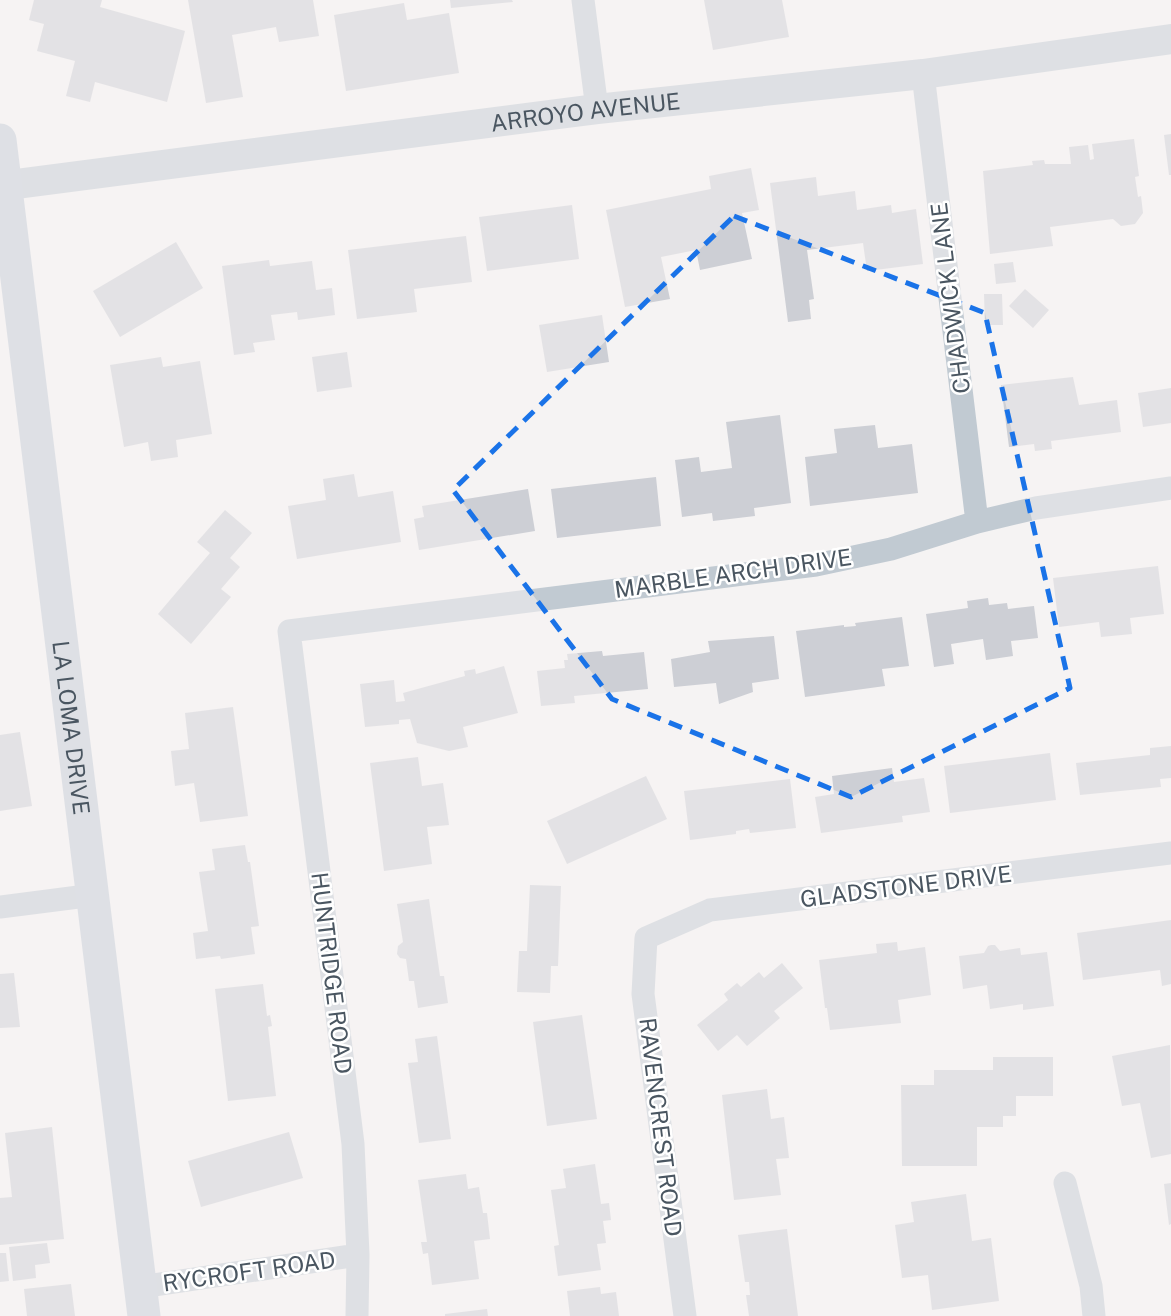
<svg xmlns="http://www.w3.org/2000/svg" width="1171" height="1316" font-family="'Public Sans',sans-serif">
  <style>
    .building { fill: #cdcfd5 }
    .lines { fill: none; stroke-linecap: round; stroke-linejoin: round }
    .minor { stroke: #c1cad2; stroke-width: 23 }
    .tertiary { stroke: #c1cad2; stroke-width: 30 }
    .secondary { stroke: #c1cbd6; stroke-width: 33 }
    .marked { fill: none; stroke: #1a73e8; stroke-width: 5; stroke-dasharray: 14 9; stroke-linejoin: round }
    .labels { text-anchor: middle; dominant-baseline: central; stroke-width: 5; stroke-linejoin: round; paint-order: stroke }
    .street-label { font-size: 23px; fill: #4a5661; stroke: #fff }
  </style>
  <rect width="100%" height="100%" fill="#f5f3f3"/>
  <path class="building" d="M34 0H102L100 7 185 31 167 102 95 82 90 102 66 96 75 61 37 51 44 24 29 20Z
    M188 0H313L319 36 279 42 276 27 232 35 243 97 206 103Z
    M450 0H512L513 2 451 8Z
    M704 0H782L789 37 713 50Z
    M404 3 407 20 449 13 459 73 346 91 334 15Z
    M1171 134V175H1169L1164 135Z
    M1134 139 1139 176 1135 177 1138 197 1141 196 1143 213 1135 224 1121 226 1113 219 1050 227 1053 246 990 254 983 171 1033 165 1032 161 1044 160 1045 164H1071L1069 147 1088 145 1090 160 1094 159 1092 144Z
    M751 168 759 210 742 213 752 259 700 270 696 250 661 257 670 299 625 307 606 210 711 189 709 176Z
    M816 177 818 196 855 191 857 210 891 205 892 213 916 209 923 264 867 271 863 243 807 250 814 299 809 300 811 319 788 322 770 183Z
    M572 205 579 259 487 271 479 217Z
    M466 236 472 282 414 289 417 312 357 319 348 250Z
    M176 242 203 288 120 337 93 291Z
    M269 260 270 266 312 261 316 290 332 288 335 315 298 320 297 312 271 315 275 340 253 343 255 352 234 355 222 266Z
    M1013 262 1016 282 996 284 994 264Z
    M1025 289 1049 310 1033 328 1009 306Z
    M984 294H1002L1003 325H985Z
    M602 315 609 362 547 372 539 325Z
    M347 352 352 387 317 392 312 357Z
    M161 357 163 367 200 361 212 434 176 440 178 457 151 461 148 442 124 447 110 365Z
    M1073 377 1079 405 1117 400 1121 432 1051 441 1052 449 1035 451 1034 444 1009 447 1001 385Z
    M1171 388V423L1143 427 1138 393Z
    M780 415 791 503 754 508 755 516 713 521 712 513 682 517 675 460 699 457 701 472 732 468 726 422Z
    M875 425 878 448 912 444 918 493 810 506 805 457 837 453 834 429Z
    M354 474 358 497 393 491 401 542 297 559 288 506 326 500 323 479Z
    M656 477 661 526 557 538 551 489Z
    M528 489 535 531 419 550 414 519 424 517 422 506Z
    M225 510 252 533 230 558 240 567 221 589 231 597 191 644 158 614 210 553 197 542Z
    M1158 566 1164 614 1130 618 1132 634 1101 637 1099 622 1059 627 1053 578Z
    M988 598 989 605 1007 603 1008 609 1034 606 1038 638 1011 641 1013 656 986 660 983 639 951 644 954 664 934 667 926 614 968 608 967 601Z
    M902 617 909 666 882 669 885 686 805 697 796 631 844 625V627L856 626 855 623Z
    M774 636 779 679 752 683 753 692 719 704 716 683 674 687 671 659 710 652 708 641Z
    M602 651 603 656 644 652 648 689 574 696 575 703 541 706 537 671 565 668 564 660H568L567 654Z
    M504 666 518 713 463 727 468 747 449 751 417 743 410 719 399 720V724L365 727 360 684 394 680 396 702 405 701 403 693 465 676 464 671 475 669 476 674Z
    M233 707 248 816 200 822 194 783 175 786 171 751 189 749 185 713Z
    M20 732 32 806 0 811V735Z
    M1171 746V778L1160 779 1161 787 1080 795 1076 763 1150 755V748Z
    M1050 753 1056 800 950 813 944 766Z
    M418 757 422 786 443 783 449 825 427 827 432 864 384 871 370 763Z
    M892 768 894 782 924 778 930 812 902 816 903 822 821 833 815 797 834 794 832 776Z
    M646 776 667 819 567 864 547 821Z
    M790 779 796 828 750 833 749 829 736 831V834L690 840 684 791Z
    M245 845 248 862H250L259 926 251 927 255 954 221 959 220 956 196 959 193 933 208 931 199 872 215 870 212 849Z
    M530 885 561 886 558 966H551L550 993 517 992 519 951H527Z
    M429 899 440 976H444L448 1003 418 1008 414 981H409L406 959 400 958 397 954 398 946 403 942 397 904Z
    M1171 920V984L1162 986 1160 970 1083 980 1077 933Z
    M897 942 898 951 925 947 931 995 898 1000 901 1023 830 1030 827 1008H825L819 960 877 953 876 944Z
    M991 945H995L1000 951 1020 948 1021 955 1047 952 1054 1006 1023 1010V1004L990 1009 987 985 963 989 959 956 984 953 988 946Z
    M782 963 803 988 774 1011 780 1018 747 1046 737 1035 718 1051 697 1025 728 1000 724 994 737 983 741 987 759 972 764 978Z
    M14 973 20 1027 0 1028V974Z
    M263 984 267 1016 270 1015 272 1026 268 1027 276 1096 228 1101 215 989Z
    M582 1015 597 1119 547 1126 533 1022Z
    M437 1036 451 1139 419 1143 408 1063 418 1062 415 1039Z
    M1170 1045 1171 1154 1151 1158 1140 1103 1122 1106 1112 1056Z
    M993 1057H1053V1096H1016V1116H1003V1127H977V1166H902L901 1085H934V1070H993Z
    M767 1089 771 1119 784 1117 789 1158 776 1159 781 1195 734 1200 722 1095Z
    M52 1127 64 1239 0 1245V1198L12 1197 5 1133Z
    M289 1132 303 1178 201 1207 188 1161Z
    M595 1164 601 1204 609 1203 611 1220 603 1221 606 1243 597 1244 601 1270 558 1276 554 1246 559 1245 551 1190 566 1188 563 1169Z
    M466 1174 468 1189 479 1187 483 1213H487L490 1239 474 1241 479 1279 432 1285 428 1253 423 1254 421 1242H427L418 1180Z
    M1171 1183V1224L1169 1225 1164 1184Z
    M966 1194 972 1241 991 1238 999 1301 932 1310 928 1275 902 1278 895 1225 914 1222 911 1202Z
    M787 1229 798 1316H749L746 1295H750L749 1282H745L738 1235Z
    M47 1243 50 1263 35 1265 36 1278 13 1281 9 1247Z
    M0 1253H6L9 1281 0 1282Z
    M71 1284 75 1316H27L24 1289Z
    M600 1287 601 1294 616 1292 619 1316H570L567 1291Z
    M487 1309 488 1316H445V1314Z"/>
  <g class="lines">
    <path class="minor" d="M583 0 597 109
      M923 74 977 522
      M0 907 94 895
      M1065 1183 1091 1286 1094 1316
      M140 1287 358 1255
      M357 1316 358 1255 353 1144 289 631 816 565 891 549 977 522 1036 508 1171 488
      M685 1316 643 994 646 938 710 910 1171 853"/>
    <path class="tertiary" id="s1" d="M0 186 597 109 923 74 1171 39"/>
    <path class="secondary" id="s2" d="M0 140 144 1316"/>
  </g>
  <path d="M0 0H1171V1316H0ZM734 216 985 313 1070 688 851 797 612 699 453 490Z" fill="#f5f3f3" fill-opacity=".55" fill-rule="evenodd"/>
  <path class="marked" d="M734 216 985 313 1070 688 851 797 612 699 453 490Z"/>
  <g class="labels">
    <g class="street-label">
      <text stroke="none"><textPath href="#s1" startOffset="590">ARROYO AVENUE</textPath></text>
      <text transform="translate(950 298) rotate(-97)">CHADWICK LANE</text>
      <text transform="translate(733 573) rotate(-8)">MARBLE ARCH DRIVE</text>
      <text stroke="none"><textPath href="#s2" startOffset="592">LA LOMA DRIVE</textPath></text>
      <text transform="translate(906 886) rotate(-7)">GLADSTONE DRIVE</text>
      <text transform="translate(332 973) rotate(83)">HUNTRIDGE ROAD</text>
      <text transform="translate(661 1127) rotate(83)">RAVENCREST ROAD</text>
      <text transform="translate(249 1271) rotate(-8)">RYCROFT ROAD</text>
    </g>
  </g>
</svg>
